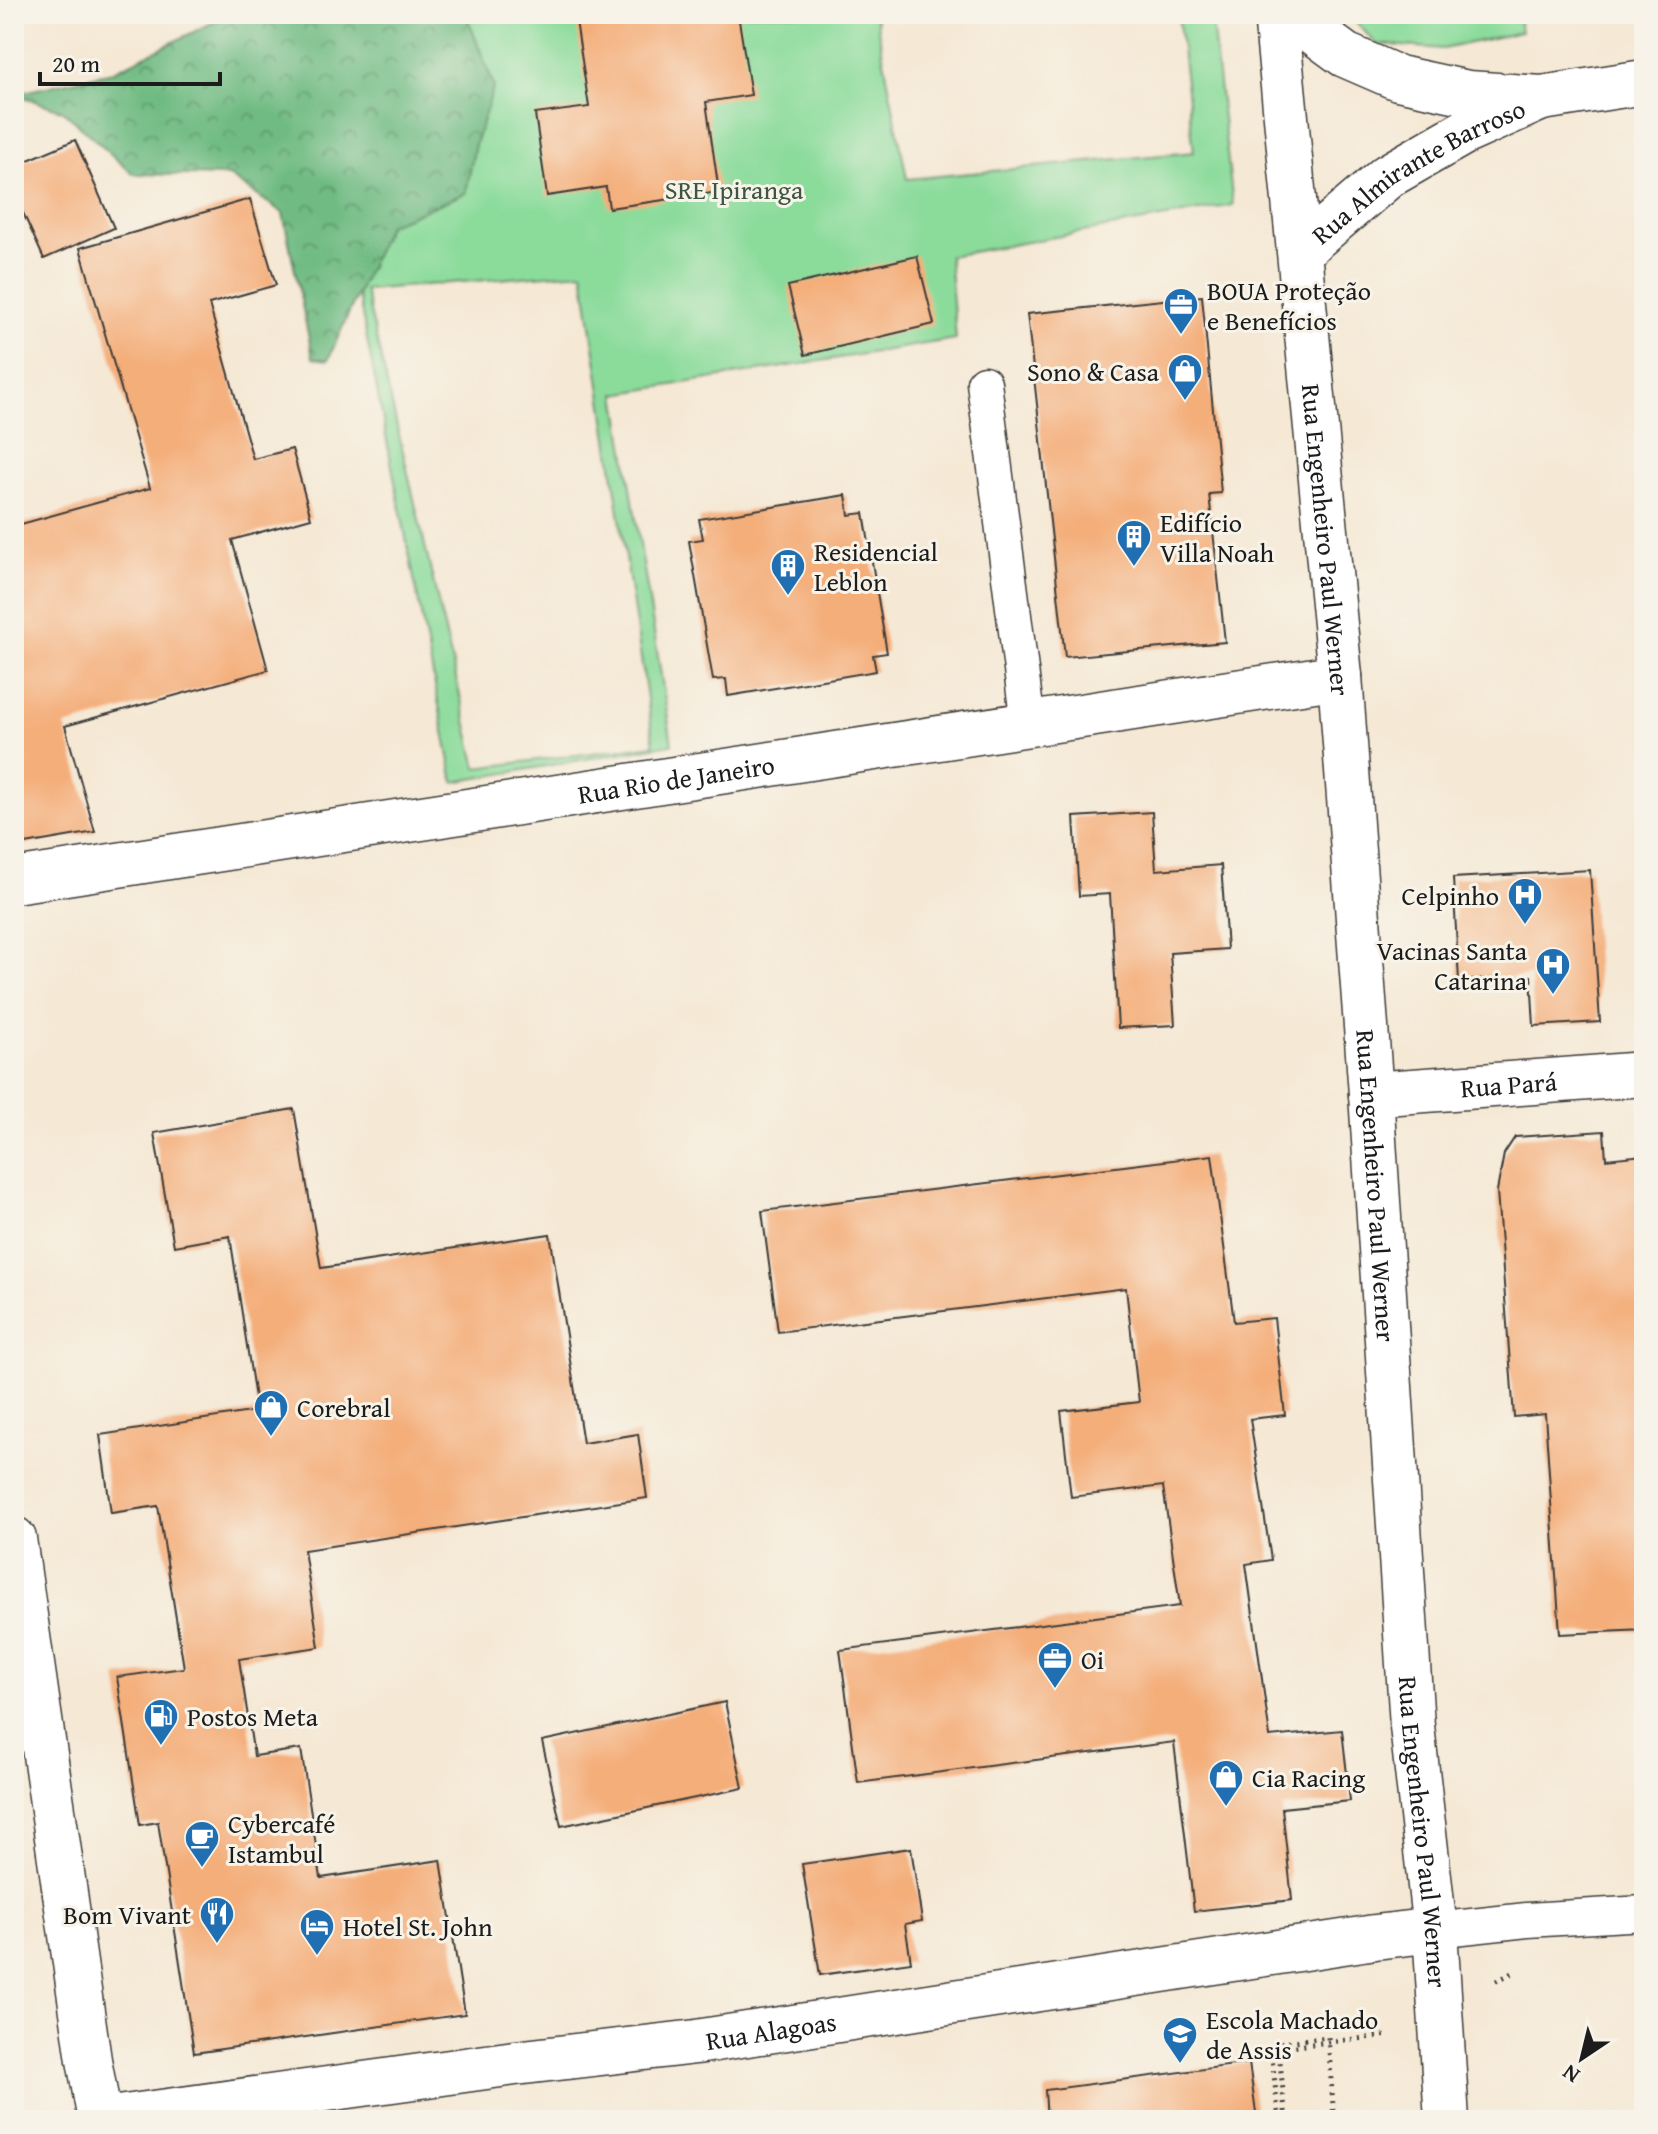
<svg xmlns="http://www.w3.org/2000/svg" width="1658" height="2134" font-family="'Gentium Book Plus',serif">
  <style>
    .green { fill: #8bdb9b; stroke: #547c5c; stroke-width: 2; fill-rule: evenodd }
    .forest { fill: url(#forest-crowns); stroke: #466c50; stroke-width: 2 }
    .building { fill: #f4ae7a }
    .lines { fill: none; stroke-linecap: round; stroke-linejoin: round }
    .lane-casing { stroke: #3d3b38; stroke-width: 37 }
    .street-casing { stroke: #3d3b38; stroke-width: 47 }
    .secondary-casing { stroke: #3d3b38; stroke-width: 47 }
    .primary-casing { stroke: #3d3b38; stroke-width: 47 }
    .path { stroke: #3d3b38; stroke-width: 5; stroke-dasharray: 2 6; stroke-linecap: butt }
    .lane { stroke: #fff; stroke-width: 34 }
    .street { stroke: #fff; stroke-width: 44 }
    .secondary { stroke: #fff; stroke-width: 44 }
    .primary { stroke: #fff; stroke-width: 44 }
    .path-bridge { stroke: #3d3b38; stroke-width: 5; stroke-dasharray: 2 6; stroke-linecap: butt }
    .labels { text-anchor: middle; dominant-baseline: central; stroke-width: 6; stroke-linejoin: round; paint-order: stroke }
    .street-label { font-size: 26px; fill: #1c1c1c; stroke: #f7f3e8 }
    .park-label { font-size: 26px; fill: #3d5542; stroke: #f7f3e8 }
    .poi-label { font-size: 26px; fill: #1c1c1c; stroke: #f7f3e8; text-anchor: start }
  </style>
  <defs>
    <pattern id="forest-crowns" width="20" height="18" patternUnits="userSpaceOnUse" patternTransform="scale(2)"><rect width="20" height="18" fill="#70bb83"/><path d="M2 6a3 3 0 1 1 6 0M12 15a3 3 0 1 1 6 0" fill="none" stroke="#5b976a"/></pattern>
  </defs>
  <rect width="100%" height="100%" fill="#f7f3e8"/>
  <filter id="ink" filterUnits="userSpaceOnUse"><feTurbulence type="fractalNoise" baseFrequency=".0125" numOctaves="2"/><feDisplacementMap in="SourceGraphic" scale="16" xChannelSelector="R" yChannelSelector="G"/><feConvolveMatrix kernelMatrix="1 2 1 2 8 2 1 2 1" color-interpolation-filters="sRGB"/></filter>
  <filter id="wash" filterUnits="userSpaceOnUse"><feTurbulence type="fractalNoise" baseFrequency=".006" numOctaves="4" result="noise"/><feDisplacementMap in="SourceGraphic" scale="32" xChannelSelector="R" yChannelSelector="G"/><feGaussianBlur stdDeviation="1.8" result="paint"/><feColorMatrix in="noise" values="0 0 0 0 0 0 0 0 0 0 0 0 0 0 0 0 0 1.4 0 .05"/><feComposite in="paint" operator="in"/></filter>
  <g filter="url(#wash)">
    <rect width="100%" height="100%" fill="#f5e8d4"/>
    <path class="green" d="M303 14H875L907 179 1194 152 1178 14H1211L1233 205 949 256 956 339 616 394 672 744 454 782ZM583 272 654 745 477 768 365 290Z
      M1349 14H1518L1521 32 1443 49 1376 44Z"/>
    <path class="forest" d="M230 14H466L494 86 475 144 466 193 388 225 328 360 313 358 283 213 229 176 133 174 63 111 15 94 112 72Z"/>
    <g id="blocks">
      <path class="building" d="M575 14H738L751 95 706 102 719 192 609 208 606 187 547 196 535 114 589 107Z
        M75 140 114 228 44 259 14 193V166Z
        M250 199 276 285 209 304 253 459 292 449 311 518 232 540 268 670 65 726 95 832 14 846V526L150 488 80 248Z
        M917 256 934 324 805 355 788 286Z
        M1202 296 1221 493 1209 494 1225 642 1065 657 1027 314Z
        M846 495 849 515 864 513 887 653 873 655 876 671 728 696 726 679 713 680 689 541 703 539 699 519Z
        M1152 812 1156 870 1221 865 1227 949 1170 953 1175 1025 1118 1028 1110 894 1079 896 1074 817Z
        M1590 870 1600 1022 1534 1026 1531 976 1459 981 1453 878Z
        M294 1109 321 1268 550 1234 583 1443 638 1434 647 1498 304 1550 319 1647 239 1659 254 1756 301 1749 321 1878 441 1860 465 2014 194 2053 158 1822 140 1825 117 1677 184 1668 158 1506 111 1513 100 1435 257 1411 230 1236 174 1246 154 1133Z
        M1604 1131 1606 1159 1644 1155V1630L1560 1634 1545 1414 1514 1417 1497 1191 1504 1154 1515 1137Z
        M1212 1155 1234 1322 1274 1318 1285 1415 1250 1419 1271 1560 1246 1564 1270 1737 1342 1730 1350 1801 1282 1808 1292 1900 1194 1911 1174 1742 858 1783 840 1650 1180 1606 1163 1486 1071 1497 1061 1411 1139 1402 1126 1288 778 1332 762 1211Z
        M725 1702 743 1788 561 1826 542 1741Z
        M911 1848 922 1921 905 1924 911 1962 820 1975 802 1864Z
        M1249 2063 1257 2120H1047L1045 2090Z"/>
    </g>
  </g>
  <g filter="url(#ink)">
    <use href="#blocks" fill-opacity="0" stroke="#3d3b38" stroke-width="2"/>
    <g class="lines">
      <defs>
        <path id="lane" d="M984 383 1028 724
          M1435 1930 1527 1920 1644 1913"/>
        <g id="street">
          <path id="s1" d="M1371 1094 1644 1074"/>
          <path id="s2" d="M103 2120 515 2063 696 2042 1375 1937 1435 1930"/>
        </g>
        <g id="secondary">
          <path d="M1289 14 1345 55 1398 78 1468 93 1542 98 1644 82"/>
          <path id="s3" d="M1300 251 1388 176 1463 133 1537 100"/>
          <path id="s4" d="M14 881 1340 676"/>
        </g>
        <g id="primary">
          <path id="s5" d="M1276 14 1340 676 1371 1094 1412 1726 1435 1930 1447 2120"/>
          <path d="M14 1539 89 2060 100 2120"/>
        </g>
      </defs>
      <use href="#lane" class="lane-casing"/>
      <use href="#street" class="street-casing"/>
      <use href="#secondary" class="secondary-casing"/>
      <use href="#primary" class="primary-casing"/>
      <path class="path" d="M1496 1981 1513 1973
        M1279 2120 1271 2049 1390 2035"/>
      <use href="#lane" class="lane"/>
      <use href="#street" class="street"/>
      <use href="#secondary" class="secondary"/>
      <use href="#primary" class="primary"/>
      <path class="path-bridge" d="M1286 2120 1278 2043 1328 2037 1334 2120"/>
    </g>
  </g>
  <defs>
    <symbol id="office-pin" viewBox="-11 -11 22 30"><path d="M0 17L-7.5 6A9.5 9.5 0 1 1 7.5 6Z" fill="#1f6fb2" stroke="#f7f3e8"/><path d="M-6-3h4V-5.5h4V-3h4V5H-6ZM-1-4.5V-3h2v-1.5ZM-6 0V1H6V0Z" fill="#fff"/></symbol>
    <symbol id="shop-pin" viewBox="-11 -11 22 30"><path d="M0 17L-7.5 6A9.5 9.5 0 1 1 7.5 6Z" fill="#1f6fb2" stroke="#f7f3e8"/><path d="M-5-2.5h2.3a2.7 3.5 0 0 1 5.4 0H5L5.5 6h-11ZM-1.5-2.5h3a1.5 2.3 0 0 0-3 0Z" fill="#fff"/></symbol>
    <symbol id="building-pin" viewBox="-11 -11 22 30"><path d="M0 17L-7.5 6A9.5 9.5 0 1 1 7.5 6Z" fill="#1f6fb2" stroke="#f7f3e8"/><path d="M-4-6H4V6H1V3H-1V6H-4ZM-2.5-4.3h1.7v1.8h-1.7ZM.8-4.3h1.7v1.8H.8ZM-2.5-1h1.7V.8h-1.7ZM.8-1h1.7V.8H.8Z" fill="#fff"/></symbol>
    <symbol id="hospital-pin" viewBox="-11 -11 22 30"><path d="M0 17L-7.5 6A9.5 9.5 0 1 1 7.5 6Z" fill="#1f6fb2" stroke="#f7f3e8"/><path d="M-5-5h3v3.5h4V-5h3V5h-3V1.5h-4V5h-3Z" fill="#fff"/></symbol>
    <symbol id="fuel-pin" viewBox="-11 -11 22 30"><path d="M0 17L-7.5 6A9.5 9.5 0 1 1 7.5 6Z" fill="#1f6fb2" stroke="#f7f3e8"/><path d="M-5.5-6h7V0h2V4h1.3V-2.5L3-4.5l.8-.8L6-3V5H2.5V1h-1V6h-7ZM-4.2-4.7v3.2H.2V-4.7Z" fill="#fff"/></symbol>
    <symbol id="cafe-pin" viewBox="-11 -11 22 30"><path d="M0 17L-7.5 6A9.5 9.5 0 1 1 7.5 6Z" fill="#1f6fb2" stroke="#f7f3e8"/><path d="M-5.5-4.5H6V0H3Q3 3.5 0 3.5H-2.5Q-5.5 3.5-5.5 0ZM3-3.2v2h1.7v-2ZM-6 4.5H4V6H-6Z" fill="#fff"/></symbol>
    <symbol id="restaurant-pin" viewBox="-11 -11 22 30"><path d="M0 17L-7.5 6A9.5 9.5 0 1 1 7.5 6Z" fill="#1f6fb2" stroke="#f7f3e8"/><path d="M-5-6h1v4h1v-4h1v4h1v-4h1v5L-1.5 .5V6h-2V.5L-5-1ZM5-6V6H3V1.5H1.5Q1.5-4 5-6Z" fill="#fff"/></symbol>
    <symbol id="hotel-pin" viewBox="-11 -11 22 30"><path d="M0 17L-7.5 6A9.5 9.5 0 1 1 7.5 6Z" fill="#1f6fb2" stroke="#f7f3e8"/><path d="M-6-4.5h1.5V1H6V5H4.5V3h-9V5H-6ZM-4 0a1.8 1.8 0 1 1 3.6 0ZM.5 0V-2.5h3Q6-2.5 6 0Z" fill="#fff"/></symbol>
    <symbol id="school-pin" viewBox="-11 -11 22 30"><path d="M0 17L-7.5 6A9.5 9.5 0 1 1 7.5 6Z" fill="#1f6fb2" stroke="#f7f3e8"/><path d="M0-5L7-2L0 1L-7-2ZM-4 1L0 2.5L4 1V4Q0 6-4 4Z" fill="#fff"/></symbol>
  </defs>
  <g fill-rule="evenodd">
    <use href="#office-pin" x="1161" y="285" width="40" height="54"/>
    <use href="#shop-pin" x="1165" y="351" width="40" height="54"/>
    <use href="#building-pin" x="1114" y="517" width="40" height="54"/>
    <use href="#building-pin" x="768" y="546" width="40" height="54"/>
    <use href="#hospital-pin" x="1505" y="875" width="40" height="54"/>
    <use href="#hospital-pin" x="1533" y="945" width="40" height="54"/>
    <use href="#shop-pin" x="251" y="1387" width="40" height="54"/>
    <use href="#office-pin" x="1035" y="1639" width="40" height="54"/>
    <use href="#fuel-pin" x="141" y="1696" width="40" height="54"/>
    <use href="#shop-pin" x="1206" y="1757" width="40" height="54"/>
    <use href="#cafe-pin" x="182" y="1818" width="40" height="54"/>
    <use href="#restaurant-pin" x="197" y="1894" width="40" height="54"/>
    <use href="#hotel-pin" x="297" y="1906" width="40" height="54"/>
    <use href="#school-pin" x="1160" y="2014" width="40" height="54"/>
  </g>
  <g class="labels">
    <g class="street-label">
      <text stroke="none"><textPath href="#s3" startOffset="144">Rua Almirante Barroso</textPath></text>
      <text stroke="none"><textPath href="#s5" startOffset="528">Rua Engenheiro Paul Werner</textPath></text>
      <text stroke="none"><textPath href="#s4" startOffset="670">Rua Rio de Janeiro</textPath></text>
      <text stroke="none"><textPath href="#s1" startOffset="138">Rua Pará</textPath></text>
      <text stroke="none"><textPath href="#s5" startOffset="1176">Rua Engenheiro Paul Werner</textPath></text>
      <text stroke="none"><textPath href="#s5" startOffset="1824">Rua Engenheiro Paul Werner</textPath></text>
      <text stroke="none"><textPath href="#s2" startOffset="674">Rua Alagoas</textPath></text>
    </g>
    <g class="park-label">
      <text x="734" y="189">SRE Ipiranga</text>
    </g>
    <g class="poi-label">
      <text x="1207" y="290">BOUA Proteção<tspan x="1207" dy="30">e Benefícios</tspan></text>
      <text x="1159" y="371" text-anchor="end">Sono &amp; Casa</text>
      <text x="1160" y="522">Edifício<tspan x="1160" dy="30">Villa Noah</tspan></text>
      <text x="814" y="551">Residencial<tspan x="814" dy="30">Leblon</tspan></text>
      <text x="1499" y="895" text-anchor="end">Celpinho</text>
      <text x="1527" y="950" text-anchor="end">Vacinas Santa<tspan x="1527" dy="30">Catarina</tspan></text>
      <text x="297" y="1407">Corebral</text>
      <text x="1081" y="1659">Oi</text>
      <text x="187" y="1716">Postos Meta</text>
      <text x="1252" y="1777">Cia Racing</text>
      <text x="228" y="1823">Cybercafé<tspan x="228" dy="30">Istambul</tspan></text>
      <text x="191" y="1914" text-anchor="end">Bom Vivant</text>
      <text x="343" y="1926">Hotel St. John</text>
      <text x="1206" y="2019">Escola Machado<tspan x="1206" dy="30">de Assis</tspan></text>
    </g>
  </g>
  <rect width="1658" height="2134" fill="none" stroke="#f7f3e8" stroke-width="48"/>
  <g transform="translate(1582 2058) rotate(215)" stroke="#f7f3e8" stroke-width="6" paint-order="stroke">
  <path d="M0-6L14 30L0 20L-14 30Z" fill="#1c1c1c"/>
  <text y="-12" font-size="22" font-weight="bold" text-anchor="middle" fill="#1c1c1c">N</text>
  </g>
  <path d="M40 72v12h180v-12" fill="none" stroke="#1c1c1c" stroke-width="4"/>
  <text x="52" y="72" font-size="24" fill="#1c1c1c" stroke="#f7f3e8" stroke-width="6" paint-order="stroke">20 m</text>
</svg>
